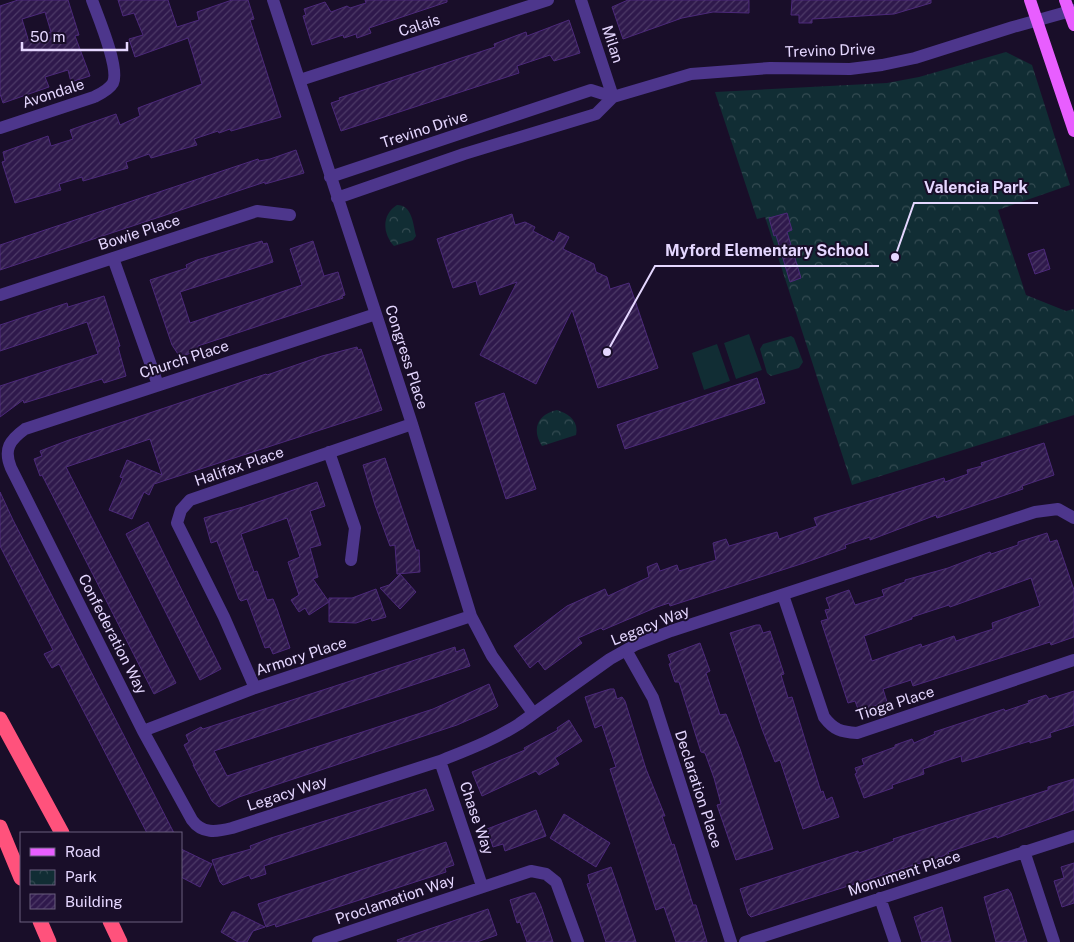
<svg xmlns="http://www.w3.org/2000/svg" width="1074" height="942" font-family="'Public Sans',sans-serif">
  <style>
    .green { fill: #112d34 }
    .park { fill: url(#park-crowns) }
    .building { fill: url(#building-hatch); stroke: #4c297a; fill-rule: evenodd }
    .lines { fill: none; stroke-linecap: round; stroke-linejoin: round }
    .minor { stroke: #4d368c; stroke-width: 12 }
    .major { stroke: #e85eff; stroke-width: 12 }
    .highway { stroke: #ff527c; stroke-width: 15 }
    .labels { text-anchor: middle; dominant-baseline: central; stroke-width: 4; stroke-linejoin: round; paint-order: stroke }
    .street-label { font-size: 15px; fill: #e5d7ff; stroke: #190e29 }
    .leader { fill: none; stroke: #e5d7ff; stroke-width: 2 }
    .callout-dot { fill: #e5d7ff; stroke: #190e29; stroke-width: 2 }
    .callout-label { font-size: 16px; text-anchor: middle; font-weight: bold; fill: #e5d7ff; stroke: #190e29; stroke-width: 4; stroke-linejoin: round; paint-order: stroke }
  </style>
  <defs>
    <pattern id="park-crowns" width="20" height="18" patternUnits="userSpaceOnUse" patternTransform="scale(1.25)"><rect width="20" height="18" fill="#112d34"/><path d="M2 6a3 3 0 1 1 6 0M12 15a3 3 0 1 1 6 0" fill="none" stroke="#344b52"/></pattern>
    <pattern id="building-hatch" width="6" height="6" patternUnits="userSpaceOnUse" patternTransform="scale(1.25)"><rect width="6" height="6" fill="#2f194c"/><path d="M-1 1l2-2M0 6l6-6M5 7l2-2" fill="none" stroke="#4d3a67"/></pattern>
  </defs>
  <rect width="100%" height="100%" fill="#190e29"/>
  <path class="green" d="M749 334 762 370 736 379 724 343Z
    M717 344 730 381 704 390 692 353Z"/>
  <path class="park" d="M1006 52 1032 65 1070 185 998 210 1026 295 1066 311 1074 309V415L852 485 765 217 757 219 715 92 887 83 919 77Z
    M397 205C412 205 413 223 416 236L413 240 394 246C382 233 382 214 397 205Z
    M791 336 794 338 803 362 799 368 771 376 767 373 760 349 763 344Z
    M557 410C569 414 579 421 576 435L542 446C531 429 538 414 557 410Z"/>
  <path class="building" d="M18 0H68L79 35 75 36 90 76 71 82 68 70 45 77 49 87 3 103 0 94V6ZM45 12 51 32 28 39 22 19Z
    M118 0H168L177 27 199 20 197 12 232 0H248L254 19 250 20 281 117 231 131 230 129 219 133 218 131 194 139 197 145 151 158 149 154 126 162 128 168 83 181 82 177 59 184 61 190 15 203 2 162 5 161 3 152 48 136 51 146 73 139 70 130 116 114 120 125 140 116 138 108 202 84 188 38 135 57 129 39 143 35 134 13 123 16Z
    M365 0H447V2L369 28 371 33 357 38 356 34 344 38 343 35 312 45 303 16 306 15 304 9 325 2 331 12 347 6 350 8 366 3Z
    M628 0H749V13L713 12 682 18 623 39 612 7Z
    M792 0H931V3L894 14 812 19V23H799V15H791Z
    M569 20 580 53 554 61 550 55 517 66 519 73 341 131 331 103 340 100 339 98 495 47 494 44 526 32 527 36Z
    M296 150 304 173 265 184V182L0 270V245L258 159 259 161 270 159Z
    M787 213 792 230 787 232 801 278 790 282 776 235 774 236 769 218Z
    M512 214 515 225 525 222 535 227 533 231 554 242 559 232 569 237 563 249 594 264 596 272 607 277 610 289 629 283 658 368 598 388 572 310 536 384 480 355 517 282 480 295 476 281 453 288 437 239Z
    M262 241 263 244 267 243 273 262 180 292 190 323 302 285 290 249 313 241 324 276 338 272 345 295 342 296 343 298 198 346 199 350 180 357 172 345 150 280 187 268 186 265 197 260Z
    M1044 249 1050 269 1035 274 1028 254Z
    M104 296 120 346 118 347 126 376 104 383 102 379 24 403 23 400 0 417V386L98 354 87 322 0 351V325L67 303 68 307Z
    M357 347 358 350 361 349 382 410 154 484 149 495 144 492 132 519 109 510 123 478 120 477 127 460 162 475 150 439 66 467 176 683 154 694 42 475 40 476 34 459 42 456 40 451 69 440 266 374 267 375 322 356Z
    M757 378 765 403 625 449 617 425Z
    M504 393 536 489 506 499 475 403Z
    M1044 443 1054 475 1022 486 1023 489 937 518 936 515 870 540V537L845 545 846 548 804 563 670 606 669 603 657 607 603 630 601 628 578 638 582 643 545 670 538 661 530 668 514 646 567 606 605 589 608 596 649 577 647 567 657 563 660 571 677 565 679 571 716 560 713 543 726 539 729 546 777 532 779 539 817 526 814 518 944 478 945 482 968 474 967 470 982 466 981 463Z
    M385 458 416 550H419L420 572 397 574 395 545 390 546 375 505 363 465Z
    M317 482 325 506 310 511 321 545 310 548 318 577 313 579 329 602 309 615 305 608 299 612 291 600 299 595 288 562 300 557 287 518 241 534 254 572 257 571 267 600 273 599 277 609 290 648 273 654 270 647 265 648 247 599 241 601 239 599 217 541 211 543 204 518 243 507Z
    M0 492 13 520 174 833H147L59 664 52 668 44 654 53 650 0 546Z
    M148 522 220 667 221 669 200 680 126 534Z
    M1047 533 1050 542 1057 540 1074 590V637L1051 645 1050 642 913 686 911 680 883 689 887 702 862 710 858 709 855 701 848 703 821 621 828 619 825 610 830 609 826 598 849 590 855 605 884 596 882 590 905 582V580L948 568 990 552 991 554 1018 545V542ZM1031 578 1040 606 992 623 993 629 956 641 954 636 922 647 921 644 872 661 864 636 912 619V617L949 605 950 607Z
    M400 574 416 592 400 609 380 588 389 585Z
    M376 589 386 617 372 621 371 618 356 623 329 622V598H352Z
    M756 625H760L763 633 770 631 784 674 781 675 788 698 792 697 821 792 823 791 826 800 832 797 839 817 803 829 780 760 775 762 762 729 730 633Z
    M700 643 710 671 706 673 720 715 726 714 740 749 773 849 736 860 717 805 721 804 714 778 705 753 701 752 679 682H675L669 664 671 663 668 655Z
    M455 647 456 652 464 649 470 666 214 751 227 776 433 709 489 684 498 706 496 708 457 725 239 797 219 807 212 801 193 765H194L184 745 189 742 186 735 201 727 203 729Z
    M610 689H614L617 699 622 697 625 701 646 769 665 816H662L672 845 674 844 693 905H696L707 942H676L664 907 656 910 610 769 616 767 602 725 595 728 585 697Z
    M1074 691V725L1050 733 1051 737 1030 743V741L962 762 961 756 923 769 924 774 892 785 893 788 864 798 855 774 857 773 855 768 864 765 862 759 895 747V745L912 739 914 743 935 734 934 732 1004 709 1005 711 1029 703 1028 701 1046 695 1049 699Z
    M569 720 582 741 555 758 559 764 539 775 536 771 482 796 472 772 525 750 524 748 558 730 557 728Z
    M1074 779V810L997 838V836L948 852 949 854 763 913 751 917 748 914 740 889 858 851 859 853 894 841 893 839 1048 790V787Z
    M426 789 434 810 264 866 266 874 251 879 249 875 223 885 220 882 212 860 251 849 250 846 271 838Z
    M536 810 546 836 505 851 503 844 493 847 487 829Z
    M564 814 610 843 596 867 550 838Z
    M446 842 454 865 445 868 446 872 276 927 275 924 266 927 258 904Z
    M181 849 212 864 200 887 181 877Z
    M1074 863V903L1062 907 1054 881 1064 878 1061 867Z
    M611 867 620 893 636 942H606L596 911 587 884 590 883 588 875Z
    M1008 889 1011 893 1027 942H996L984 897Z
    M532 893H535L541 906 553 942H527L520 922 517 923 510 900Z
    M942 907 951 942H922L914 917Z
    M488 909 497 935 477 942H398L397 940Z
    M232 912H235L265 927 253 931 247 942H238L221 932Z"/>
  <g class="lines">
    <path class="minor" d="M273 0 412 424 471 616 492 656 533 713
      M581 0 613 97
      M300 80 548 0
      M0 128 94 97C100 94 109 90 113 83 120 68 98 17 92 0
      M330 177 591 90 613 97
      M337 198 464 154 596 114 613 97 691 74 770 68 850 69 882 65 915 58 1013 27 1074 10
      M113 258 158 385
      M0 295 257 211 290 215
      M376 314 25 429C10 440 3 449 11 468L143 731 192 820C202 834 216 832 232 828L440 761C467 750 494 740 519 724L610 659 635 645 671 631 1035 512 1058 509 1074 518
      M329 452 355 528 351 560
      M783 595 824 717C834 730 841 732 857 733L1074 660
      M626 650 653 698 731 942
      M255 688 224 617 177 523 181 510 190 500 412 424
      M143 731 255 688 471 616
      M440 761 482 886
      M1024 851 1054 942
      M880 898 895 942
      M318 942 531 871 546 874 556 882 578 942
      M745 942 1074 836"/>
    <path class="major" d="M1030 0 1074 131
      M1065 0 1074 25"/>
    <path class="highway" d="M0 719 62 833
      M0 827 21 878
      M40 921 49 942
      M110 921 120 942"/>
  </g>
  <g class="labels">
    <g class="street-label">
      <text transform="translate(419 25) rotate(-18)">Calais</text>
      <text transform="translate(613 44) rotate(72)">Milan</text>
      <text transform="translate(830 50) rotate(-2)">Trevino Drive</text>
      <text transform="translate(53 93) rotate(-18)">Avondale</text>
      <text transform="translate(424 129) rotate(-18)">Trevino Drive</text>
      <text transform="translate(139 232) rotate(-18)">Bowie Place</text>
      <text transform="translate(407 357) rotate(72)">Congress Place</text>
      <text transform="translate(184 359) rotate(-18)">Church Place</text>
      <text transform="translate(239 466) rotate(-19)">Halifax Place</text>
      <text transform="translate(650 625) rotate(-22)">Legacy Way</text>
      <text transform="translate(113 634) rotate(63)">Confederation Way</text>
      <text transform="translate(301 656) rotate(-18)">Armory Place</text>
      <text transform="translate(895 703) rotate(-18)">Tioga Place</text>
      <text transform="translate(699 789) rotate(72)">Declaration Place</text>
      <text transform="translate(287 793) rotate(-18)">Legacy Way</text>
      <text transform="translate(477 818) rotate(71)">Chase Way</text>
      <text transform="translate(904 873) rotate(-18)">Monument Place</text>
      <text transform="translate(395 899) rotate(-19)">Proclamation Way</text>
    </g>
  </g>
  <path class="leader" d="M895 257L914 203H1038M607 352L655 266H879"/>
  <g class="callout-dot">
    <circle cx="895" cy="257" r="5"/>
    <circle cx="607" cy="352" r="5"/>
  </g>
  <g class="callout-label">
    <text x="976" y="193">Valencia Park</text>
    <text x="767" y="256">Myford Elementary School</text>
  </g>
  <rect x="20" y="832" width="162" height="90" fill="#190e29" stroke="#6b5e7f"/>
  <rect x="30" y="848" width="25" height="8" fill="#e85eff" stroke="#6b5e7f"/>
  <text x="65" y="857" font-size="15" fill="#e5d7ff">Road</text>
  <rect x="30" y="870" width="25" height="15" fill="url(#park-crowns)" stroke="#6b5e7f"/>
  <text x="65" y="882" font-size="15" fill="#e5d7ff">Park</text>
  <rect x="30" y="894" width="25" height="15" fill="url(#building-hatch)" stroke="#6b5e7f"/>
  <text x="65" y="907" font-size="15" fill="#e5d7ff">Building</text>
  <path d="M22 42v8h105v-8" fill="none" stroke="#e5d7ff" stroke-width="2.5"/>
  <text x="30" y="42" font-size="15" fill="#e5d7ff" stroke="#190e29" stroke-width="4" paint-order="stroke">50 m</text>
</svg>
